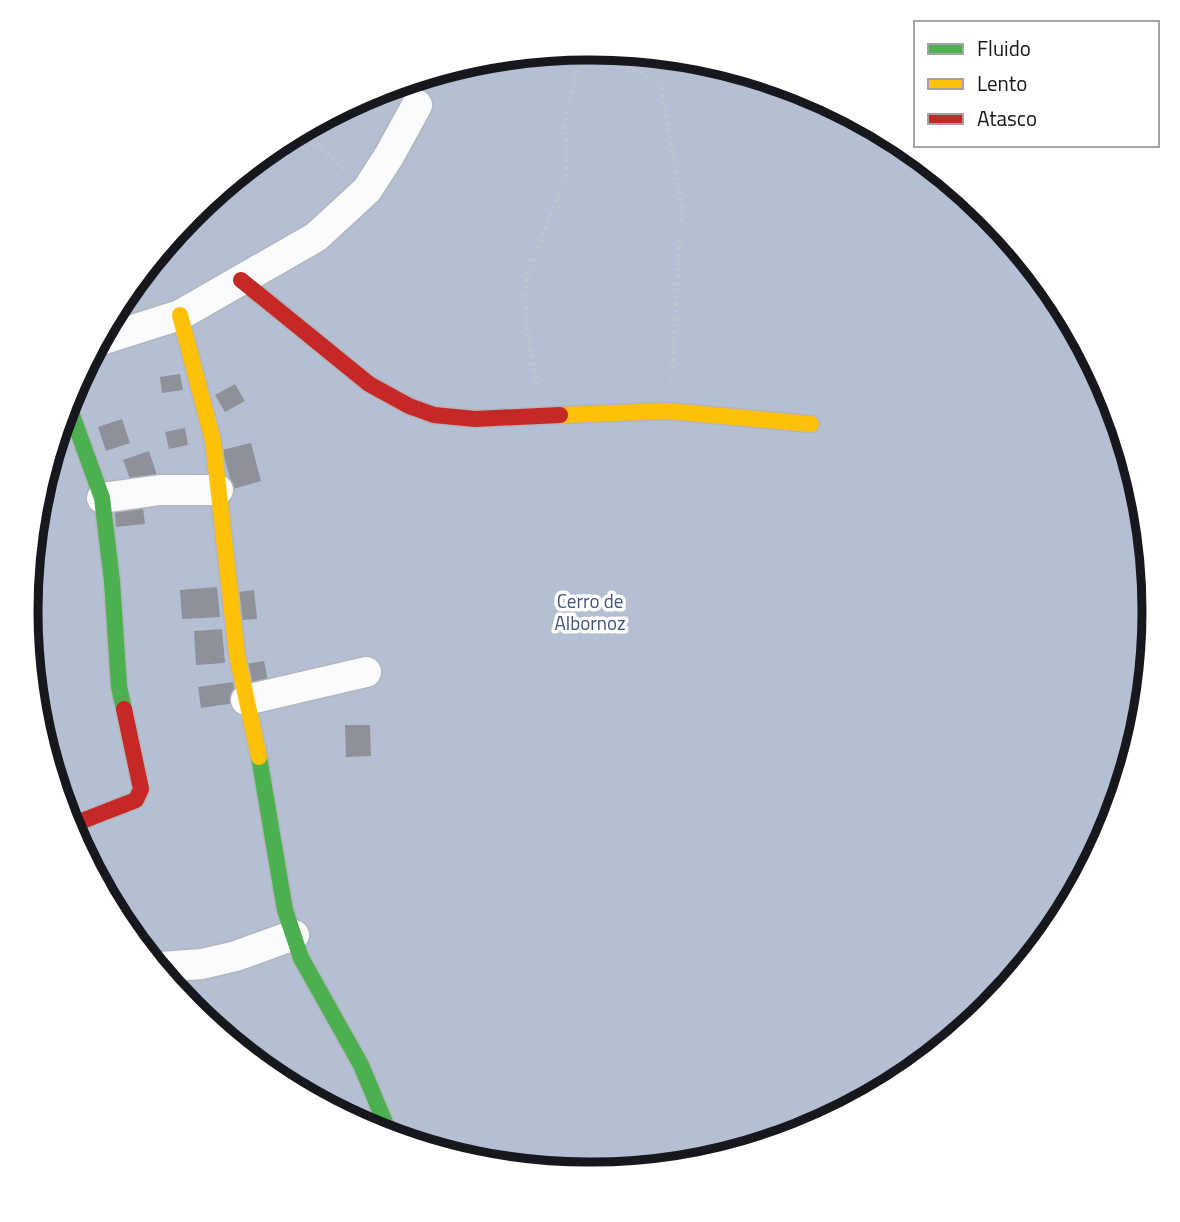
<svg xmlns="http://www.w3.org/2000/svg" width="1180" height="1222" font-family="'Titillium Web',sans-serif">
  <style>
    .forest { fill: #b5bfd3 }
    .building { fill: #8e9197 }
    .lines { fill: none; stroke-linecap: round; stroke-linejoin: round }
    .street-casing { stroke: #b2b5bb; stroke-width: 33 }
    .fast-casing { stroke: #b2b5bb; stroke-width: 19 }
    .slow-casing { stroke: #b2b5bb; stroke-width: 19 }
    .jam-casing { stroke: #b2b5bb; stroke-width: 19 }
    .path { stroke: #c3c5c7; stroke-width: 4.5; stroke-dasharray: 2 5; stroke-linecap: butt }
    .street { stroke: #fafbfc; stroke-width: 30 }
    .fast { stroke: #4caf50; stroke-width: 16 }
    .slow { stroke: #ffc107; stroke-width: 16 }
    .jam { stroke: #c62828; stroke-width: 16 }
    .labels { text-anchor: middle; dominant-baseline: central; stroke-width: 7; stroke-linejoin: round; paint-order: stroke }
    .park-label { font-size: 19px; fill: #3d537d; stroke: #fff }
    .rim { fill: none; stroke: #16181d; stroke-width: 9 }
  </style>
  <rect width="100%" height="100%" fill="#e0e4ec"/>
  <path class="forest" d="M28 611a562 562 0 1 1 1124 0a562 562 0 1 1-1124 0Z"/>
  <path class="building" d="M180 374 183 390 162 393 160 377Z
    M235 384 245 401 225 412 215 395Z
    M122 419 130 443 106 451 98 427Z
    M185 428 188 445 169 449 165 432Z
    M251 443 261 481 233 489 222 450Z
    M149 451 158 478 133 487 123 460Z
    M142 500 145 524 116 527 114 503Z
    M31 559 36 560 30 593H28Z
    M217 587 220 617 182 619 180 590Z
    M254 590 257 619 241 620 239 592Z
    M222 629 225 663 196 665 194 631Z
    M264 661 269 686 251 690 246 664Z
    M233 682 236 703 201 708 198 687Z
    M345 725H370L371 756 346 757Z"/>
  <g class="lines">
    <defs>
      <path id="street" d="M98 341 180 315 316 237 367 190 389 156 417 105
        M102 498 160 490H218
        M246 700 366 672
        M161 967 202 964 236 956 294 935"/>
      <path id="fast" d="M67 401 102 498 112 581 119 687 124 709
        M259 757 285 910 301 958 361 1065 391 1137"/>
      <path id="slow" d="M180 315 213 441 237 655 259 757
        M560 415 668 411 811 424"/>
      <path id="jam" d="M241 280 369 384 409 406 434 415 475 419 560 415
        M69 826 136 800 141 789 124 709"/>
    </defs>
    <use href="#street" class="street-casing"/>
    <use href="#fast" class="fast-casing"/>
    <use href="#slow" class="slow-casing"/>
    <use href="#jam" class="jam-casing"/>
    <path class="path" d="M301 130 348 173
      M537 385 528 338 525 297 527 277 565 176 567 145 564 125 582 51 617 61 661 85 682 207 671 382"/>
    <use href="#street" class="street"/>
    <use href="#fast" class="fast"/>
    <use href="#slow" class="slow"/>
    <use href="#jam" class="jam"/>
  </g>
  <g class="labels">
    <g class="park-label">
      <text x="590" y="600">Cerro de<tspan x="590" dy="22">Albornoz</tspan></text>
    </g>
  </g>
  <path d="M0 0H1180V1222H0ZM589 60H591A551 551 0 0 1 1142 611V611A551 551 0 0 1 591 1162H589A551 551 0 0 1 38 611V611A551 551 0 0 1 589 60Z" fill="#fff" fill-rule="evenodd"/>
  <path class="rim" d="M589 60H591A551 551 0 0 1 1142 611V611A551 551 0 0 1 591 1162H589A551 551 0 0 1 38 611V611A551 551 0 0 1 589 60Z"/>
  <rect x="914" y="21" width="245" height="126" fill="#ffffff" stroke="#a2a3a5" stroke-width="2"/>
  <rect x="928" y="44" width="35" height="10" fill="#4caf50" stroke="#a2a3a5" stroke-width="2"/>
  <text x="977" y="56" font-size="21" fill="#16181d">Fluido</text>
  <rect x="928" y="79" width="35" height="10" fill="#ffc107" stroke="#a2a3a5" stroke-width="2"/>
  <text x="977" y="91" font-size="21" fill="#16181d">Lento</text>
  <rect x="928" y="114" width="35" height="10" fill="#c62828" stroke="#a2a3a5" stroke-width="2"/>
  <text x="977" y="126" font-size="21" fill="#16181d">Atasco</text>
</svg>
